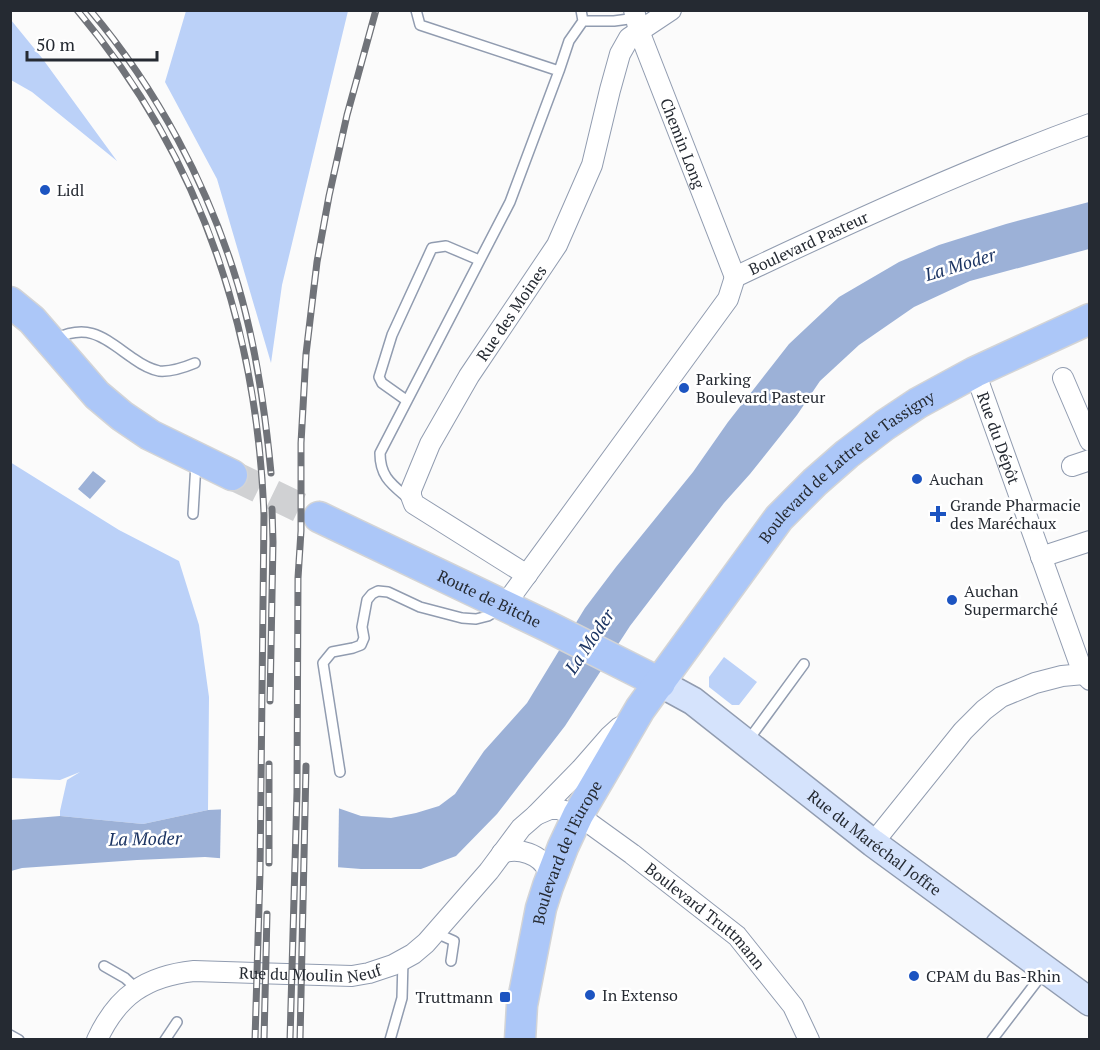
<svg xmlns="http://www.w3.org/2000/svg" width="1100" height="1050" font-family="'PT Serif',serif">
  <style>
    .green { fill: #bbd1f8 }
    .water { fill: #9cb1d7 }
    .pier { fill: #fbfbfb }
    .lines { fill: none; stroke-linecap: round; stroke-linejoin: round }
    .primary-tunnel { stroke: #d0d1d3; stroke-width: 30; stroke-dasharray: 30 15; stroke-linecap: butt }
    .lane-casing { stroke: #919cb0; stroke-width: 12 }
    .street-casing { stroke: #919cb0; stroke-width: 22 }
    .secondary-casing { stroke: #919cb0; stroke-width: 30 }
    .primary-casing { stroke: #d3d4d6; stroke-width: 33 }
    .lane { stroke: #fff; stroke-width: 9 }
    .street { stroke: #fff; stroke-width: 20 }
    .secondary { stroke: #d5e3fc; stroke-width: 27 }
    .primary { stroke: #acc7f8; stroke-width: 30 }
    .rail-casing { stroke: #707379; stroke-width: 7 }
    .rail { stroke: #fff; stroke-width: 4.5; stroke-dasharray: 14; stroke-linecap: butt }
    .poi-dot { fill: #1c54c1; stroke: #fff; stroke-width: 2 }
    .labels { text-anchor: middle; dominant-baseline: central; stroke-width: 5; stroke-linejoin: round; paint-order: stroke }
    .street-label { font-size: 16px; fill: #252a32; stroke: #fff }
    .poi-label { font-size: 16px; fill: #252a32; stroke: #fff; text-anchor: start }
    .water-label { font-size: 18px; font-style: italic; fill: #1b3463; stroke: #fff }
  </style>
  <rect width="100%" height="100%" fill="#fbfbfb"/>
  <path class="green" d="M186 11H348L282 285 271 363 217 179 165 82Z
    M11 20 42 58 117 161 32 92 11 80Z
    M10 462 119 530 179 561 199 625 209 697 208 810 143 824 60 816V811L67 780 80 772 60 780 11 778Z
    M724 657 757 682 739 705H732L709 687V677Z"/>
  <path class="water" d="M1089 202V249L970 281 914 307 859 345 820 381 797 415 750 474 724 503 630 626 565 726 497 814 456 856 421 869H361L205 857 137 860 22 868 11 871V820L60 816 143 824 208 810 320 805 335 807 361 816 391 818 416 813 439 806 455 794 484 751 527 703 585 608 616 567 693 472 728 422 789 344 839 297 899 262 939 245 1006 224Z
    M93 471 106 481 90 499 78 489Z"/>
  <path class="pier" d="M320 802 339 805 338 870 220 861 221 807Z"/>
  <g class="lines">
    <path class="primary-tunnel" d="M232 475 319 517"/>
    <defs>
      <path id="lane" d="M416 10 420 25 559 71 569 41 583 21
        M581 10 583 21H614L636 18
        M55 339C90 322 105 339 134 359 141 364 150 369 159 371 171 372 183 368 195 363
        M406 400 382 383 379 377 392 335 432 248 446 246 479 260
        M410 500C393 485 380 478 380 453L510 202 559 71
        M193 514 196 463
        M747 742 804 664
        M340 772 323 663 332 652 353 648 361 645 364 638 362 627 367 600 372 594 378 591 388 592 420 607 462 618 476 619 488 616 499 609
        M436 933 454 941 451 961
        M104 966 125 978 137 989
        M10 1035 19 1040
        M165 1040 177 1022
        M390 1040 402 998 403 960
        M992 1040 1044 972"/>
      <g id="street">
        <path id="s1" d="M634 10 639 31 735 277"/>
        <path id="s2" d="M975 372 1079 662 1084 674 1090 680"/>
        <path d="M1063 378 1090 441"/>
        <path d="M1072 466 1090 460"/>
        <path d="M1041 557 1090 541"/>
        <path id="s3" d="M527 575 414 504 411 496V490L430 444 469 376 557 245 592 165 610 90 620 54 629 38 671 10"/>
        <path id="s4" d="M504 606 728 299 735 277C851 222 969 168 1090 124"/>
        <path id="s5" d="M536 815 550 809H558L578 815 632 854 737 936 793 1006 809 1040"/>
        <path d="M873 843 963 731 984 710 1001 697 1035 683 1062 676 1084 674"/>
        <path d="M502 853C518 847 541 854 548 871 550 876 548 881 548 886"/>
        <path id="s6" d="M97 1040C117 996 146 976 194 971L352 976 369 973 393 965 413 954 426 943 489 871 521 828 536 815 581 769 609 737 620 727"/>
      </g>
      <g id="secondary">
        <path id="s7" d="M660 683 693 701 873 843 1090 1002"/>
      </g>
      <g id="primary">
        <path d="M10 302 32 320 97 395 122 416 150 435 232 475"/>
        <path id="s8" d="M319 517 547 626 660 683"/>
        <path id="s9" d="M520 1040 522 1005 541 908 548 886 563 847 578 815 640 709 779 518 815 482 847 454 885 425 918 403 975 372 1090 319"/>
      </g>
    </defs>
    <use href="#lane" class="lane-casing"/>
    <use href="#street" class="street-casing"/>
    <use href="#secondary" class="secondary-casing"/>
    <use href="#primary" class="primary-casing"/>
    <use href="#lane" class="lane"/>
    <use href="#street" class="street"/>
    <use href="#secondary" class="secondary"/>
    <use href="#primary" class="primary"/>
    <defs>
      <path id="rail" d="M77 10C200 156 257 326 264 515L260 872 255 1040
        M90 10C157 89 208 185 238 285 256 346 265 409 271 473
        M270 701 273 542 272 509
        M269 863V764
        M264 1040 267 914
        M290 1040 297 792 298 578 301 531V443L306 354 317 262 329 196 347 115 376 10
        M300 1040 306 766"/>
    </defs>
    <use href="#rail" class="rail-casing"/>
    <use href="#rail" class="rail"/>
  </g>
  <g class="poi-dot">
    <circle cx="45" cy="190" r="6"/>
    <circle cx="684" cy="388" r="6"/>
    <circle cx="917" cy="479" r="6"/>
    <path d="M935 505h6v6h6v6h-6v6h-6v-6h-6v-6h6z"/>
    <circle cx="952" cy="600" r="6"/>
    <circle cx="914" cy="976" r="6"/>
    <circle cx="590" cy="995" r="6"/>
    <rect x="499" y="991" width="12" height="12" rx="3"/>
  </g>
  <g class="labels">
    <g class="street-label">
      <text stroke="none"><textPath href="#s1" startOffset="142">Chemin Long</textPath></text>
      <text stroke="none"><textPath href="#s4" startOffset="484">Boulevard Pasteur</textPath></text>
      <text stroke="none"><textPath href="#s3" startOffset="352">Rue des Moines</textPath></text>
      <text stroke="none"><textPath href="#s2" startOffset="70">Rue du Dépôt</textPath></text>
      <text stroke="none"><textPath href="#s9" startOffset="678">Boulevard de Lattre de Tassigny</textPath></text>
      <text stroke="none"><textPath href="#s8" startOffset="189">Route de Bitche</textPath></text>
      <text stroke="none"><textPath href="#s7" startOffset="268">Rue du Maréchal Joffre</textPath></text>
      <text stroke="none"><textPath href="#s9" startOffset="195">Boulevard de l'Europe</textPath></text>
      <text stroke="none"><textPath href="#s5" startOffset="207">Boulevard Truttmann</textPath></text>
      <text stroke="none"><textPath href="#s6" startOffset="242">Rue du Moulin Neuf</textPath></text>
    </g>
    <g class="poi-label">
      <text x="57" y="190">Lidl</text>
      <text x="696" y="379">Parking<tspan x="696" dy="18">Boulevard Pasteur</tspan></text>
      <text x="929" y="479">Auchan</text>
      <text x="950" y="505">Grande Pharmacie<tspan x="950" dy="18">des Maréchaux</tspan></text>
      <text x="964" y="591">Auchan<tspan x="964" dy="18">Supermarché</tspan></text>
      <text x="926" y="976">CPAM du Bas-Rhin</text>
      <text x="602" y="995">In Extenso</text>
      <text x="493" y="997" text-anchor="end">Truttmann</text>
    </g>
    <g class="water-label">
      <text transform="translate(960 264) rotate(-17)">La Moder</text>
      <text transform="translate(589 641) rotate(-56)">La Moder</text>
      <text transform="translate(145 838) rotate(-1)">La Moder</text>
    </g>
  </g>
  <rect width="1100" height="1050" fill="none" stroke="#252a32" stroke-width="24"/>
  <path d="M27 51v9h130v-9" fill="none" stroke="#252a32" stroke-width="3"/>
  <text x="36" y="51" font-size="18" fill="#252a32" stroke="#ffffff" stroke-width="4.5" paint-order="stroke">50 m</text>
</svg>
